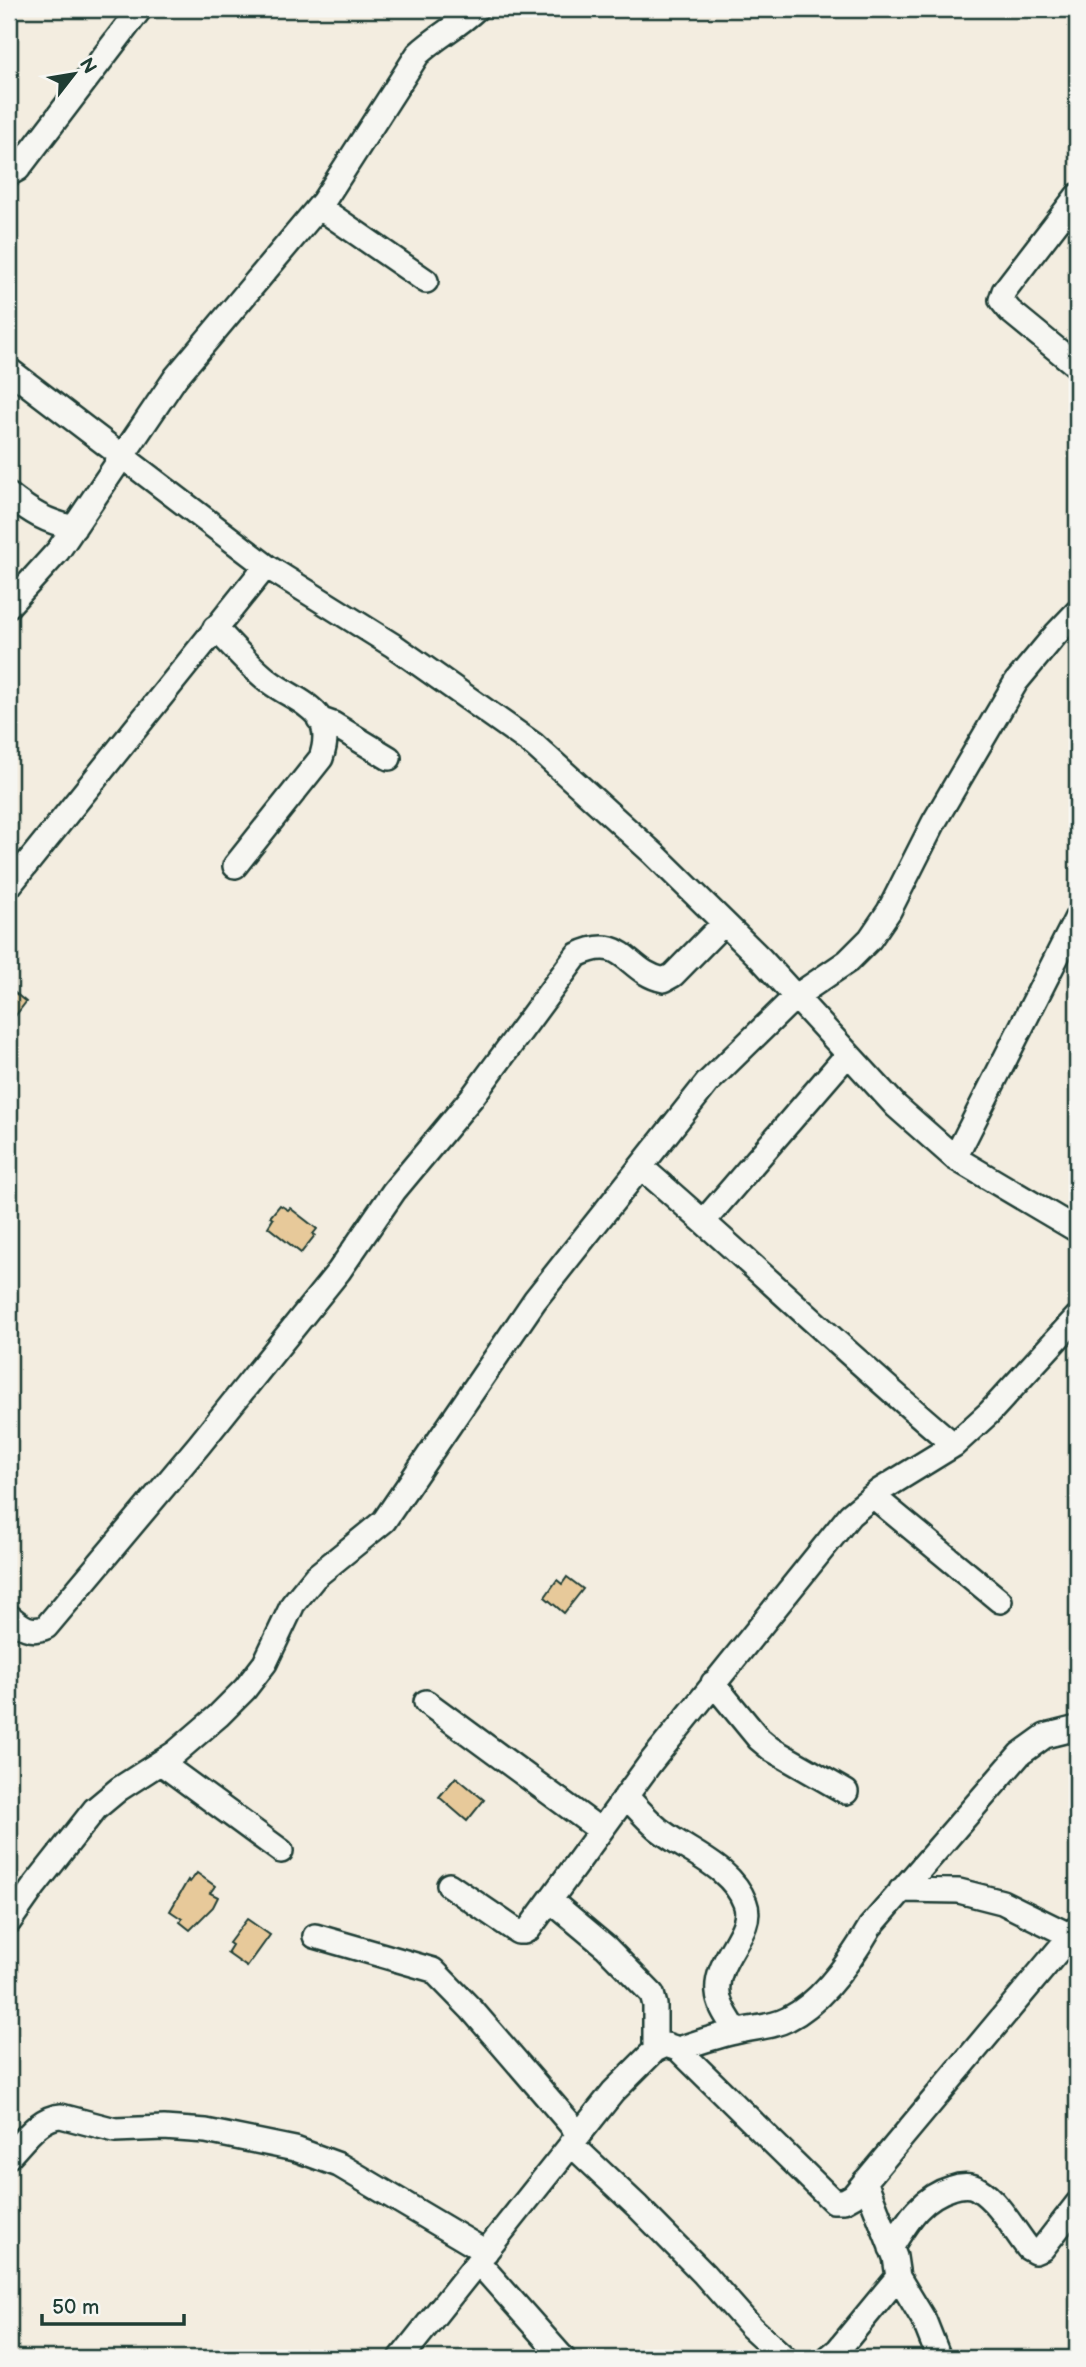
<svg xmlns="http://www.w3.org/2000/svg" width="1086" height="2367" font-family="'Balsamiq Sans',sans-serif">
  <style>
    .building { fill: #e7c99a; stroke: #1f3d34; stroke-width: 2 }
    .lines { fill: none; stroke-linecap: round; stroke-linejoin: round }
    .minor-casing { stroke: #1f3d34; stroke-width: 28 }
    .minor { stroke: #f6f6f2; stroke-width: 23 }
  </style>
  <rect width="100%" height="100%" fill="#f3ede0"/>
  <filter id="ink" filterUnits="userSpaceOnUse"><feTurbulence type="fractalNoise" baseFrequency=".0143" numOctaves="2"/><feDisplacementMap in="SourceGraphic" scale="14" xChannelSelector="R" yChannelSelector="G"/><feConvolveMatrix kernelMatrix="1 2 1 2 8 2 1 2 1" color-interpolation-filters="sRGB"/></filter>
  <g filter="url(#ink)">
    <path class="building" d="M9 988 26 1002 9 1024Z
      M280 1205 288 1210 290 1208 317 1229 313 1234 315 1235 301 1253 268 1227 273 1219 270 1217Z
      M567 1577 583 1589 564 1613 545 1597 557 1580 562 1584Z
      M456 1777 484 1800 467 1821 439 1797Z
      M197 1873 215 1886 210 1893 218 1897 213 1907 190 1930 180 1922 182 1919 170 1911 188 1880 190 1882Z
      M247 1919 270 1935 247 1967 227 1953 232 1945 229 1943Z"/>
    <g class="lines">
      <defs>
        <path id="minor" d="M9 174 18 169 140 9
          M1077 196 1004 291 1001 300 1010 311 1077 366
          M319 207 426 281
          M9 370 266 566 394 646 534 745 654 854 761 959 896 1106 955 1158 1077 1230
          M9 495C32 513 45 521 74 528
          M9 605 58 551 176 377 323 202 418 54C436 37 458 26 476 9
          M215 628C233 646 250 667 270 682 298 703 338 710 321 758L235 866
          M319 719 333 724 389 758
          M9 886 266 566
          M955 1158 1077 917
          M641 1167C747 1258 847 1355 954 1445
          M704 1221 848 1054
          M873 1496 1000 1601
          M9 1616C21 1626 30 1634 46 1627L199 1445 339 1271 394 1191 473 1096 577 955C625 932 625 972 664 980L673 975 724 923
          M713 1683 759 1739 771 1749 846 1792
          M426 1702 600 1830
          M161 1763 281 1851
          M626 1796C636 1807 646 1818 656 1827 684 1851 731 1865 745 1903 756 1931 714 1959 718 1993 719 2007 729 2019 736 2031
          M449 1885 518 1932H524L529 1929 651 1762 850 1515 879 1491 954 1445 990 1412 1077 1317
          M901 1890 959 1891 1002 1902 1071 1936
          M551 1901 606 1947 652 1994 655 2005V2050
          M9 1922 35 1885 95 1809 119 1789 175 1753 218 1716 245 1689 265 1663 293 1604 315 1577 384 1521 535 1300 707 1083 795 997 848 961 870 939 889 911 934 822 1016 682 1056 634 1077 612
          M315 1936 433 1970 472 2010 579 2134
          M678 2049C697 2043 716 2036 735 2032 753 2027 771 2028 788 2019 822 2002 851 1960 870 1927L1020 1754 1045 1736 1077 1728
          M571 2144 638 2207 704 2274 751 2327 785 2358
          M9 2156C23 2142 39 2117 61 2116L115 2130 164 2128 206 2131 295 2149 339 2165 486 2252
          M865 2181 895 2257 898 2277 924 2320 939 2358
          M891 2248C907 2222 921 2197 952 2188 960 2185 971 2184 978 2189 999 2202 1013 2229 1028 2248L1035 2252 1042 2249 1077 2204
          M478 2262 563 2358
          M401 2358 613 2092 655 2050 666 2045 678 2049 833 2201H844L853 2196 1077 1928
          M828 2358 838 2350 898 2277"/>
      </defs>
      <use href="#minor" class="minor-casing"/>
      <use href="#minor" class="minor"/>
    </g>
  </g>
  <rect width="1086" height="2367" fill="none" stroke="#f6f6f2" stroke-width="35"/>
  <rect x="18" y="18" width="1051" height="2332" fill="none" stroke="#1f3d34" stroke-width="2.5" filter="url(#ink)"/>
  <g transform="translate(74 74) rotate(59)" stroke="#f6f6f2" stroke-width="5" paint-order="stroke">
  <path d="M0-5L12 26L0 18L-12 26Z" fill="#1f3d34"/>
  <text y="-10" font-size="19" font-weight="bold" text-anchor="middle" fill="#1f3d34">N</text>
  </g>
  <path d="M42 2314v10h142v-10" fill="none" stroke="#1f3d34" stroke-width="3.5"/>
  <text x="52" y="2314" font-size="21" fill="#1f3d34" stroke="#f6f6f2" stroke-width="5" paint-order="stroke">50 m</text>
</svg>
